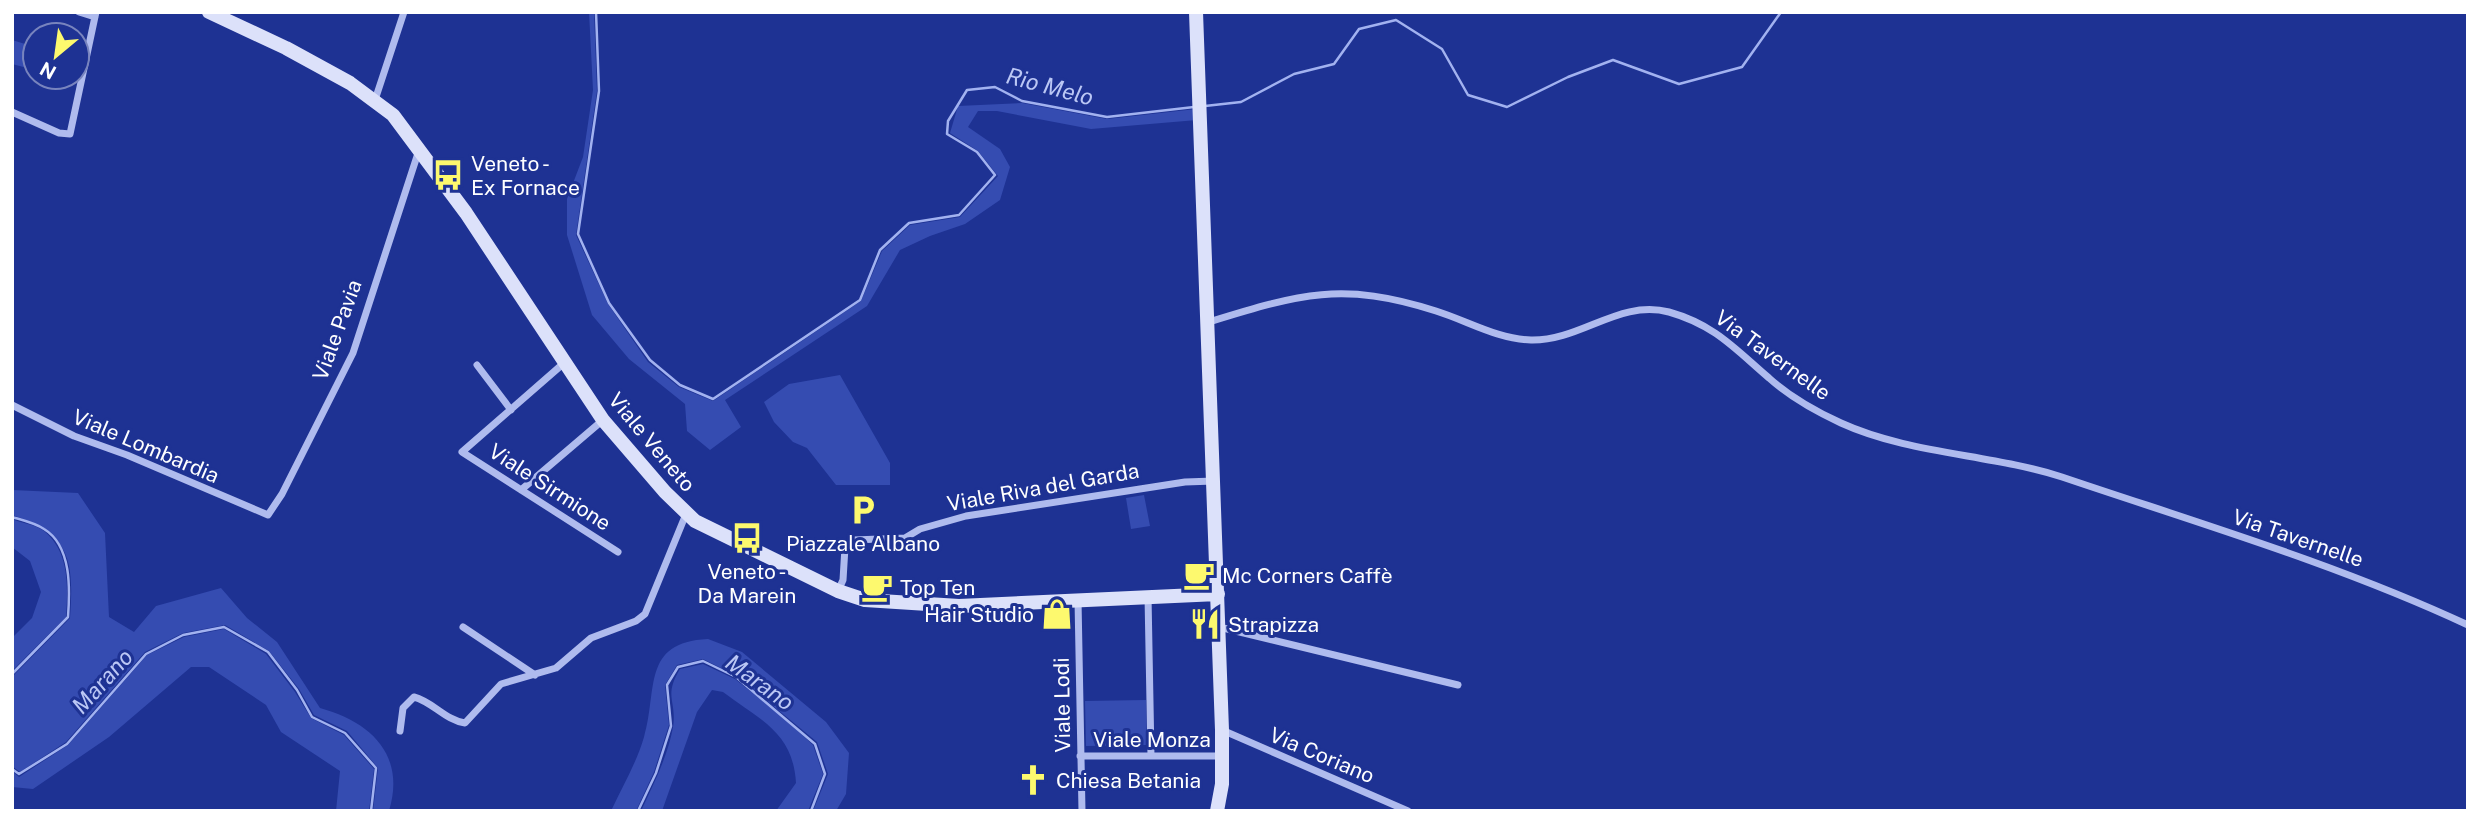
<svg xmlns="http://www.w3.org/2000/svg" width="2480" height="823" font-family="'Public Sans',sans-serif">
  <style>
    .green { fill: #354cb1 }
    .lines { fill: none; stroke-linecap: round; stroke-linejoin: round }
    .stream { stroke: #a2b2f0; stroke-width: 2.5 }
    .minor { stroke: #afbbee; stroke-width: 7 }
    .secondary { stroke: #dce1fa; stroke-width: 14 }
    .labels { text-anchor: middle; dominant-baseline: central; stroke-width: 6; stroke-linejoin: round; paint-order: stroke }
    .poi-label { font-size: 21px; fill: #fff; stroke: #1e3293; text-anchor: start }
    .street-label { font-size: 21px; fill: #fff; stroke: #1e3293 }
    .water-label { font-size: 23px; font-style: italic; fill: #bbc7f5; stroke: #1e3293 }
  </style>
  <rect width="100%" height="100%" fill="#1e3293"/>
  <path class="green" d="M589 12H594L597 91 576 235 608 304 648 362 679 387 713 401 861 301 882 251 910 225 960 217 998 176 978 151 950 133 958 106 1022 103 1107 119 1196 109 1197 120 1091 129 997 111H978L968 127 1000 149 1010 167 1000 200 965 224 930 236 900 250 867 306 725 400 741 427 710 450 687 431 685 404 629 359 592 315 567 235V199L583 157 593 90Z
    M12 40 35 47V70L12 64Z
    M840 375 890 463V485H836L807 448 793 442 774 422 764 402 789 384Z
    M12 490 78 493 105 533 109 617 134 632 156 606 221 588 247 618 277 642 320 708C371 722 406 755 389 811H373L378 768 347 731 314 715 299 689 269 651 225 625 183 633 145 652 66 742 20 772 12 766V677L70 618C74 561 71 534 12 515Z
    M1144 495 1150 526 1131 529 1126 498Z
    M12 519C21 523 37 525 44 531 70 552 68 588 66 617L12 671V638L32 618 41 592 30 561 12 547Z
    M224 629 266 654 295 692 311 718 344 735 374 769 369 811H336L340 771 281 732 266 705 209 667H191L109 737 33 789 12 787V771L19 777 68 745 147 655 184 637Z
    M708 639 742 652 826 722 849 753 846 794 836 811H813L828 774 817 742 737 676 703 659 677 665 665 685 669 725 654 772 636 811H611C622 787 637 762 644 737 658 690 641 642 708 639Z
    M703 664 735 679 784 718 813 745 823 774 808 811H776L796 783C793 732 760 720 723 692L712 690 697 712 662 811H641C653 785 668 756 673 727 677 700 663 697 680 669Z
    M1146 700 1147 745 1086 746 1085 701Z"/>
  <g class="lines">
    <path class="stream" d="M596 12 599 91 578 234 609 303 650 360 680 385 713 399 860 300 880 250 909 223 959 215 995 175 977 152 947 134 948 121 967 90 995 87 1022 101 1107 117 1194 107
      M1205 106 1241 102 1294 74 1334 64 1359 29 1396 20 1442 49 1468 95 1507 107 1568 77 1613 60 1679 84 1742 67 1781 12
      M12 517C22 520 35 523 44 529 72 546 70 590 68 617L12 674
      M12 769 19 774 67 744 146 654 183 635 224 627 268 652 297 690 312 717 345 733 376 768 371 811
      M638 811 656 773 671 726 667 685 678 667 703 661 736 677 815 744 825 774 811 811"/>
    <path class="minor" d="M79 12 95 17
      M375 100 404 12
      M12 112 59 133 70 134 96 12
      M1209 322C1300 294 1342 281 1436 311 1468 321 1497 339 1531 340 1581 341 1619 299 1669 312 1715 325 1735 349 1769 378 1790 397 1815 411 1841 423 1909 454 1990 454 2062 477 2198 523 2337 564 2468 625
      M564 363 462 452 618 552
      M477 365 511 410
      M12 405 74 436 127 455 268 515 282 494 353 353 419 150
      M521 490 603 420
      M838 591 843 580 845 547 854 540 905 538 920 529 966 516 1185 482 1214 481
      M1148 596 1151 756
      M1078 600 1082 811
      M463 627 535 675
      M1219 627 1458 685
      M1222 730 1408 811
      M400 731 403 708 414 697C433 702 445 720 465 723L501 684 556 668 591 638 636 621 645 614 686 514
      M1080 756H1222"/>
    <path class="secondary" d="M209 12 286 48 350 83 393 115 466 213 603 420 665 492 695 521 838 591 865 600 959 606 1218 594
      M1196 12 1222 730V784L1217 811"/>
  </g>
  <defs>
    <symbol id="bus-bare" viewBox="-9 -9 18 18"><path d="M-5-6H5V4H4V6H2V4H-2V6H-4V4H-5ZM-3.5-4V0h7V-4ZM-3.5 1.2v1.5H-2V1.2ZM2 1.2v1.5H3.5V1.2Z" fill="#fdf96e" stroke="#1e3293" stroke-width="2.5" paint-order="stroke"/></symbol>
    <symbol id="parking-bare" viewBox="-9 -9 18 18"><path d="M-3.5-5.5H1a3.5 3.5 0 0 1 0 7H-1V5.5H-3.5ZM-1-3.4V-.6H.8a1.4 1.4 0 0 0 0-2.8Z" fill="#fdf96e" stroke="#1e3293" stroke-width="2.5" paint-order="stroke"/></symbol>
    <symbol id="cafe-bare" viewBox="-9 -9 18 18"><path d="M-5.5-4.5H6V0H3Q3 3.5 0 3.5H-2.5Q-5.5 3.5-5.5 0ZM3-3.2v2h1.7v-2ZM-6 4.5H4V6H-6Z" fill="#fdf96e" stroke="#1e3293" stroke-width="2.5" paint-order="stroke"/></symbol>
    <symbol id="shop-bare" viewBox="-9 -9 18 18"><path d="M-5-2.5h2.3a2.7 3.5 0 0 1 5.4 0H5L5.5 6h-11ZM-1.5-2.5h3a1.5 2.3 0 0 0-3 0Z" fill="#fdf96e" stroke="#1e3293" stroke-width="2.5" paint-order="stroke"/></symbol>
    <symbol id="restaurant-bare" viewBox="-9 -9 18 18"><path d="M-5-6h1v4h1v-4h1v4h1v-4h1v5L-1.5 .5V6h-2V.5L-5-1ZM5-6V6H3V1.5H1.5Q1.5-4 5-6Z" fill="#fdf96e" stroke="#1e3293" stroke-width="2.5" paint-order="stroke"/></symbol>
    <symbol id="church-bare" viewBox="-9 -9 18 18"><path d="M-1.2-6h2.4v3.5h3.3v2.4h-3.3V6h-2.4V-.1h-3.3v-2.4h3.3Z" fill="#fdf96e" stroke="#1e3293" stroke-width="2.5" paint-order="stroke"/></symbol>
  </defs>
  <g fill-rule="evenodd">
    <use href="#bus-bare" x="426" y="153" width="44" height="44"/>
    <use href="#parking-bare" x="841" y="488" width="44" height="44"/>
    <use href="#bus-bare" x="725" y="516" width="44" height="44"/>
    <use href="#cafe-bare" x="1177" y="553" width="44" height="44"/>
    <use href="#cafe-bare" x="855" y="565" width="44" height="44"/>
    <use href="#shop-bare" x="1035" y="592" width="44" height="44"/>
    <use href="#restaurant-bare" x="1183" y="602" width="44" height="44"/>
    <use href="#church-bare" x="1011" y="758" width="44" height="44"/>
  </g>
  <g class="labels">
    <g class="poi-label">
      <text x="471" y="163">Veneto -<tspan x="471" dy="24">Ex Fornace</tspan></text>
      <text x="863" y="543" text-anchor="middle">Piazzale Albano</text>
      <text x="747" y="571" text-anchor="middle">Veneto -<tspan x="747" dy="24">Da Marein</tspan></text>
      <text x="1222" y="575">Mc Corners Caffè</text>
      <text x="900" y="587">Top Ten</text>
      <text x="1034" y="614" text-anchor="end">Hair Studio</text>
      <text x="1228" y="624">Strapizza</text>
      <text x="1056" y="780">Chiesa Betania</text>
    </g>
    <g class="street-label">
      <text transform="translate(337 330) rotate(-70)">Viale Pavia</text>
      <text transform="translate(1773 355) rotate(36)">Via Tavernelle</text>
      <text transform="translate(652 442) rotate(50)">Viale Veneto</text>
      <text transform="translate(146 446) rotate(23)">Viale Lombardia</text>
      <text transform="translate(550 487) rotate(33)">Viale Sirmione</text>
      <text transform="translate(1043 487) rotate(-10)">Viale Riva del Garda</text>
      <text transform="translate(2298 538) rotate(19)">Via Tavernelle</text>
      <text transform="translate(1062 705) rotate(-91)">Viale Lodi</text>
      <text x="1152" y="739">Viale Monza</text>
      <text transform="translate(1322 755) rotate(23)">Via Coriano</text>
    </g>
    <g class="water-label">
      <text transform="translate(1050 86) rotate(15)">Rio Melo</text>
      <text transform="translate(102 681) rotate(-48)">Marano</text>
      <text transform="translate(760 682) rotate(36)">Marano</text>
    </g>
  </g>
  <rect width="2480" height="823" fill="none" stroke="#ffffff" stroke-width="28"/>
  <g transform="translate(56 56) rotate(209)"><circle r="33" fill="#1e3293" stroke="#7884be" stroke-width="2"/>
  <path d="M0-5L12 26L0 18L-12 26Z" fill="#fdf96e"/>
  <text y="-10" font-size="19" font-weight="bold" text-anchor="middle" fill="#ffffff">N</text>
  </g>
</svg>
